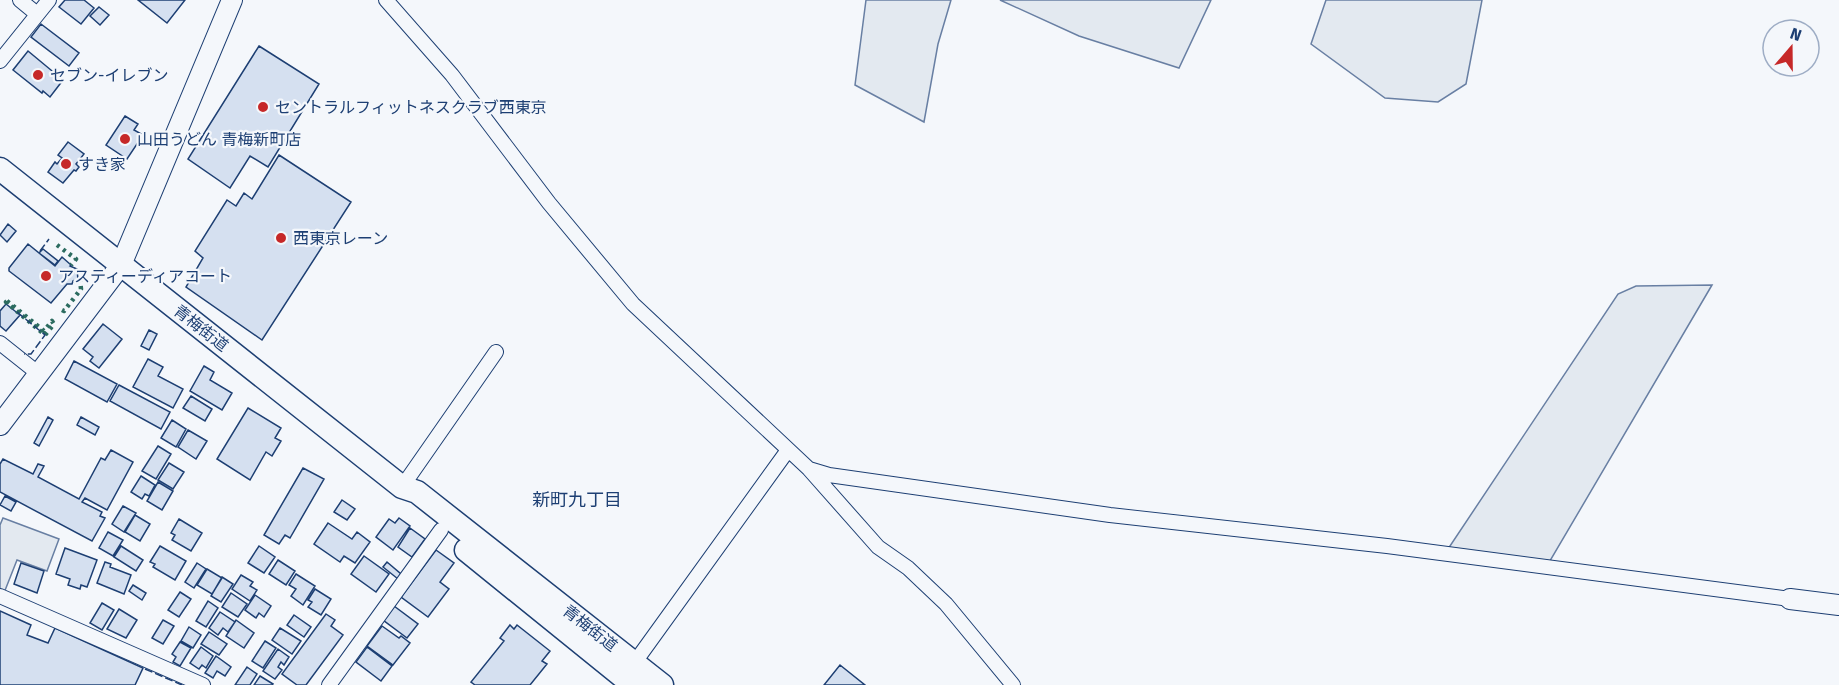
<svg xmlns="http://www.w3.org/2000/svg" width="1839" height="685" font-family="'Fira Sans','Noto Sans JP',sans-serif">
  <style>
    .green { fill: #e3e9f0; stroke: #687fa3; stroke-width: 1.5 }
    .building { fill: #d5e0f0; stroke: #1d3f73; stroke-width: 1.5 }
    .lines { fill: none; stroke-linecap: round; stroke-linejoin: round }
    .street-casing { stroke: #1d3f73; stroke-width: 16 }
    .secondary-casing { stroke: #1d3f73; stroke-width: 22 }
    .primary-casing { stroke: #1d3f73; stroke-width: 25 }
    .street { stroke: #f4f7fb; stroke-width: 14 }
    .secondary { stroke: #f4f7fb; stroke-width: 20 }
    .primary { stroke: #f4f7fb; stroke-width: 22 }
    .hedge { stroke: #2c6c60; stroke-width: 4.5; stroke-dasharray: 3 4.5; stroke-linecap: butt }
    .fence { stroke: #1d3f73; stroke-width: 1.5; stroke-dasharray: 8 3; stroke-linecap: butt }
    .poi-dot { fill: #c62828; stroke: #f4f7fb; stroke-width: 2 }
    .labels { text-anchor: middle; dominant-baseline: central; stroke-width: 4.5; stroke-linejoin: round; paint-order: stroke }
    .poi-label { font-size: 16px; fill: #1d3f73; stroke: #f4f7fb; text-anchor: start }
    .street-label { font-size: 16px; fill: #1d3f73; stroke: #f4f7fb }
    .neighbourhood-label { font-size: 18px; fill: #1d3f73; stroke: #f4f7fb }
  </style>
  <rect width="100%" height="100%" fill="#f4f7fb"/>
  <path class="green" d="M866 0H951L938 44 924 122 855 85Z
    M1000 0H1211L1179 68 1079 36Z
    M1326 0H1482L1466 84 1438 102 1385 98 1311 44Z
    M1712 285 1547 566 1446 552 1618 294 1636 286Z
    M3 518 59 539 47 571 17 560 4 593 0 591V525Z"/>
  <path class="building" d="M65 0H84L94 8 81 24 59 7Z
    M138 0H185L167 23Z
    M99 7 109 15 100 25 90 16Z
    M41 24 79 53 69 66 31 37Z
    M259 46 319 84 268 167 250 156 230 188 188 159Z
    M28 51 63 80 50 97 43 91 42 93 13 70Z
    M125 116 138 124 134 130 143 135 127 159 106 145Z
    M68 142 84 154 76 164 79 167 76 171 74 170 63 183 48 172 55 162 57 164 62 158 58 155Z
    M279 155 351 202 262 340 186 287 203 258 195 251 227 200 236 206 244 193 252 199Z
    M8 224 16 231 7 242 0 235Z
    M28 244 55 266 62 257 71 265 70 266 77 269 78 280 73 281 72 284H67L51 303 9 271V268Z
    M43 249 58 261 55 265 39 253Z
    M6 304 20 315 6 331 0 326V311Z
    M103 324 122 339 99 368 90 361 93 357 83 349Z
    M149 330 157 334 149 350 141 346Z
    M148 359 163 367 158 376 183 389 173 408 133 387Z
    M74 361 117 384 107 402 65 379Z
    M204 366 214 372 210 380 232 393 222 410 190 391Z
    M119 385 170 412 161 429 110 401Z
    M191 396 212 409 205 421 183 408Z
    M248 408 281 428 275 438 281 441 272 456 266 452 250 480 217 459Z
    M48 417 53 420 39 446 34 443Z
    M81 417 99 427 95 435 77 425Z
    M172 420 186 429 176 447 161 438Z
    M188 430 207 441 196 459 178 447Z
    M158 446 171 454 156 479 142 471Z
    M111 450 133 462 107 510 85 498 82 502 102 512 100 516 105 518 92 541 0 492V464L3 459 33 474 38 464 44 466 38 477 79 499 101 458 105 460Z
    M169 463 184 472 173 489 158 480Z
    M303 468 324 479 290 538 285 535 279 544 264 535Z
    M141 476 155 485 149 496 145 494 142 499 131 492Z
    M158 482 173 491 162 510 147 501Z
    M5 496 16 502 11 511 0 505Z
    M342 500 355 509 347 520 334 512Z
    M123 506 136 513 124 532 112 524Z
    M135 515 150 524 140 541 125 532Z
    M399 518 410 526 393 550 376 537 389 519 395 523Z
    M179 519 202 533 191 551 172 540 175 535 171 533Z
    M328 523 352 539 357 532 370 542 355 563 344 556 340 562 314 544Z
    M410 528 425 539 412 557 398 547Z
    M108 532 123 540 113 556 99 548Z
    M121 546 143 560 136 571 114 557Z
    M160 546 186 561 175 580 153 567 155 564 150 562Z
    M259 546 275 557 264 573 248 563Z
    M65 548 97 560 87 587 81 585 80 589 68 585 70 579 56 574Z
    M436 550 454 563 440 582 449 589 428 617 401 597Z
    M364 556 389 574 376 592 351 574Z
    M278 560 295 571 286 585 269 574Z
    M105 562 111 564 110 567 131 575 124 594 97 583Z
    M387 562 401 574 398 579 383 567Z
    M21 563 44 571 37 593 14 584Z
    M197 563 206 569 194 588 185 582Z
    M207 569 222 578 212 594 197 585Z
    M296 574 315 586 303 605 291 596 296 589 289 585Z
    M241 575 253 582 250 586 257 590 250 601 232 589Z
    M222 577 233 584 221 602 211 596Z
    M133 585 146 593 142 600 129 591Z
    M315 589 331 599 321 615 308 607 312 602 308 600Z
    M180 592 191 599 179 617 168 610Z
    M231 593 247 604 238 617 222 607Z
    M255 595 271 606 264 617 259 613 256 618 245 610Z
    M208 601 218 608 206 627 196 621Z
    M102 603 114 610 102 630 90 623Z
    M394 606 418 624 407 638 383 620Z
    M119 609 137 620 126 638 107 629Z
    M0 611 31 625 27 635 48 643 55 628 143 668 135 685H0Z
    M220 612 235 622 228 632 223 628 218 635 209 628Z
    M326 614 335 620 331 626 343 635 306 685H297L282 674Z
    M294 615 311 627 304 637 287 625Z
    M163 620 174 626 163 644 152 638Z
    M236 620 254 633 244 648 226 636Z
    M510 625 514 629 517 625 550 651 542 661 547 664 530 685H475L471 682 504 641 500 638Z
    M382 626 399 638 401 636 410 643 393 665 367 646Z
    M189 627 201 635 193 648 181 641Z
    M280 628 301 641 292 654 272 640Z
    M209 632 227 644 219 655 201 644Z
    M265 641 276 648 263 668 252 661Z
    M180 642 191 648 180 666 173 662 176 657 172 654Z
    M201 647 213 656 206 668 202 665 199 669 190 663Z
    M367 647 392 666 381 681 356 662Z
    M278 649 289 657 284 665 281 662 278 667 282 670 275 679 263 671Z
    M216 656 231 667 225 676 217 671 213 678 205 673Z
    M840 665 865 685H824Z
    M247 667 257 674 250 685H235Z
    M260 676 273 684 272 685H254Z"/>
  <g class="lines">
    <defs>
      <path id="street" d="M20 0 37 14
        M386 0 452 75 549 203 633 304 809 469 878 547 908 568 946 604 1013 685
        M0 61 49 0
        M0 343 39 374
        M809 469 829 475 1110 515 1387 546 1790 599
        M402 487 496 352
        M0 596 203 685
        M630 669 788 450
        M329 685 441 530"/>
      <path id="secondary" d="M0 425 121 265 232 0
        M1790 599 1839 605"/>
      <path id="primary" d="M0 169 402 487 417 492 662 685
        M466 550 633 685"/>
    </defs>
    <use href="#street" class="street-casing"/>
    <use href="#secondary" class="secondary-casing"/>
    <use href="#primary" class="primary-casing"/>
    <use href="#street" class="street"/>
    <use href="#secondary" class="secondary"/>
    <use href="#primary" class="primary"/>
    <path class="hedge" d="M57 245 76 259 71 265
      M7 301 44 331 52 321 54 324 45 335 6 302Z
      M62 310 64 311 81 289 80 280 74 281"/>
    <path class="fence" d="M40 251 49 239
      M17 312 45 335 31 354H24
      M145 669 182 685"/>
  </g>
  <g class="poi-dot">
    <circle cx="38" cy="75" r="6"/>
    <circle cx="263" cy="107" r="6"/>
    <circle cx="125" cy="139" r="6"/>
    <circle cx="66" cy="164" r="6"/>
    <circle cx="281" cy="238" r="6"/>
    <circle cx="46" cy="276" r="6"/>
  </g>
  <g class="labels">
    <g class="poi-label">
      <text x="50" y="75">セブン-イレブン</text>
      <text x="275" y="107">セントラルフィットネスクラブ西東京</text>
      <text x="137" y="139">山田うどん 青梅新町店</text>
      <text x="78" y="164">すき家</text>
      <text x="293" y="238">西東京レーン</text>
      <text x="58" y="276">アスティーディアコート</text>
    </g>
    <g class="street-label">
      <text transform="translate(201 328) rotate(38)">青梅街道</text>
      <text transform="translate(590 628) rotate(38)">青梅街道</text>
    </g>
    <g class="neighbourhood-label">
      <text x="577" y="500">新町九丁目</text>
    </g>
  </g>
  <g transform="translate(1791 48) rotate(20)"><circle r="28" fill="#f4f7fb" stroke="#9eadc5" stroke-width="1.5"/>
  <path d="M0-4.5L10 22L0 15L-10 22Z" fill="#c62828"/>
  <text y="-9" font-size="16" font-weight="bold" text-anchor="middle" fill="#1d3f73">N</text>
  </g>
</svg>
